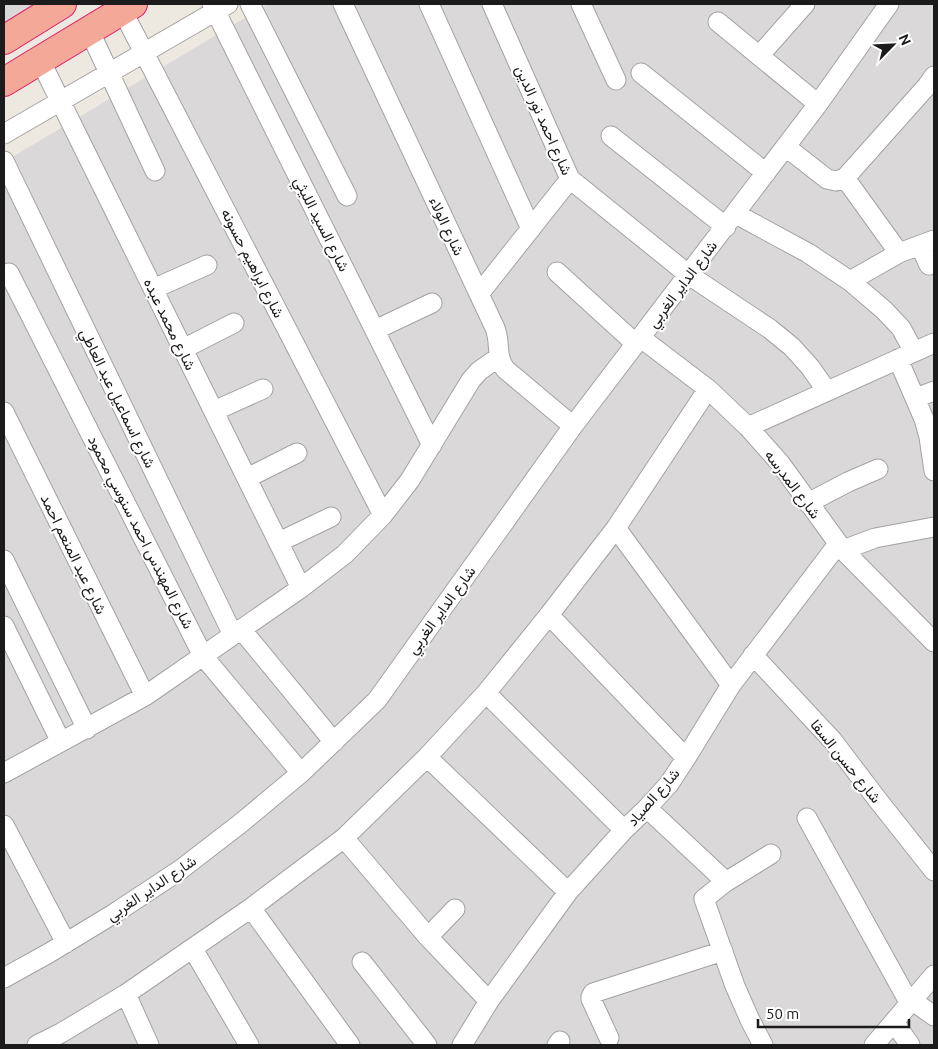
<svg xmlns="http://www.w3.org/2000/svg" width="938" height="1049" font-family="Ubuntu,Vazirmatn,sans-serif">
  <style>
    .residential { fill: #dad8d8 }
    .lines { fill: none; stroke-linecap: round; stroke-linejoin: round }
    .minor-casing { stroke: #a2a2a2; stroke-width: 21 }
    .trunk-casing { stroke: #dc1c66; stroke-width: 30 }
    .minor { stroke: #fff; stroke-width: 19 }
    .trunk { stroke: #f4a898; stroke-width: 28 }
    .labels { text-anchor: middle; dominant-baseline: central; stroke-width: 4; stroke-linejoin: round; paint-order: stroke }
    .street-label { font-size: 15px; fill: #1b1b1b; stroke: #fff }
  </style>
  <rect width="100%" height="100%" fill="#eee9e0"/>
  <path class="residential" d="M4 4H50L4 31Z
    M268 4H934V1045H4V162Z"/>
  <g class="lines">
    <defs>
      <path id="minor" d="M212 4 432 445
        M250 4 347 196
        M343 4 495 328C501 343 495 354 505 369L573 426
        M429 4 531 229
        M492 4 570 179 689 275 770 329 792 347 810 367 827 391
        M581 4 616 80
        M122 10 383 515
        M718 22 818 104
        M89 30 155 171
        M759 56 805 4
        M40 60 301 588
        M641 73 766 173
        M4 134 228 4
        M611 136 726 227
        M786 147 827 179 836 181 845 178 927 86 934 76
        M4 161 233 635
        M845 178 899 253
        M736 214 808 253 850 281 884 310 901 328 914 352
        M920 245 929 265
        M557 272 636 344
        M9 273 203 656 301 773
        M850 281 899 253 934 240
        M153 289 207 265
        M479 294 570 179
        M375 330 432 303
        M641 338 708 389 748 427 780 463 843 550 934 642
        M183 349 234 323
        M898 359 924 419 929 437 934 471
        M916 398 934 391
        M214 411 263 389
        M4 412 145 696
        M748 427 934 343
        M247 478 297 453
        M808 503 848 482 878 469
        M616 528 731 685
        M279 542 331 517
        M843 550 875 538 934 527
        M4 560 87 729
        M549 615 686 758
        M4 626 61 742
        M241 629 334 742
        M753 655 833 741 877 799 934 871
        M486 693 624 830
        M427 757 568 892
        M4 773 145 696 301 588 345 554 383 515 410 480 471 380 479 371 499 357
        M647 808 723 879 724 883 704 899 735 986 750 1020 763 1045
        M807 818 910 1004
        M4 825 66 943
        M344 838 428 937 489 1001
        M724 883 771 854
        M251 908 350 1045
        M428 937 455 909
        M193 949 249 1045
        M362 962 427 1045
        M4 978 49 953 115 913 180 870 241 823 301 773 377 700 573 426 818 104 889 4
        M126 994 149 1045
        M913 1001 934 1016
        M894 1022 910 1045
        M609 1038 591 999V997L593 993 723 951
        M37 1045 61 1033 126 994 251 908 344 838 427 757 486 693 549 615 616 528 708 389
        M462 1045 489 1001 568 892 624 830 647 808 669 784 686 758 731 685 838 544
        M557 1045 560 1041
        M874 1045 934 975"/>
      <path id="trunk" d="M4 40 62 4
        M4 82 133 4"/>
    </defs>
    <use href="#minor" class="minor-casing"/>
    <use href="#trunk" class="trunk-casing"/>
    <use href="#minor" class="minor"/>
    <use href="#trunk" class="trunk"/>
  </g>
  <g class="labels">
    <g class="street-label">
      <text transform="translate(544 120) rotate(66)">شارع احمد نور الدين</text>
      <text transform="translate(322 224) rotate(63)">شارع السيد الليثي</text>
      <text transform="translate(447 226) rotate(65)">شارع الولاء</text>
      <text transform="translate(253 263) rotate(63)">شارع ابراهيم حسونه</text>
      <text transform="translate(682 284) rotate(-53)">شارع الداير الغربي</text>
      <text transform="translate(170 324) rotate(64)">شارع محمد عبده</text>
      <text transform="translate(118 398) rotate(64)">شارع اسماعيل عبد العاطي</text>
      <text transform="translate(793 484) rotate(53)">شارع المدرسه</text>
      <text transform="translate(141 532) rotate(63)">شارع المهندس احمد سنوسي محمود</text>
      <text transform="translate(74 554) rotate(64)">شارع عبد المنعم احمد</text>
      <text transform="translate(441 610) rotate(-54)">شارع الداير الغربي</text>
      <text transform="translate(846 761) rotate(51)">شارع حسن السقا</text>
      <text transform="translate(653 797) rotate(-49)">شارع الصياد</text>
      <text transform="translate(151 888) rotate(-34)">شارع الداير الغربي</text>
    </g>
  </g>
  <rect width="938" height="1049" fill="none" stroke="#1b1b1b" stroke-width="10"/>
  <g transform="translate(893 45) rotate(66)" stroke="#ffffff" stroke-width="4" paint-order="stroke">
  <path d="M0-4L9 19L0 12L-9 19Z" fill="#1b1b1b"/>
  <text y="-8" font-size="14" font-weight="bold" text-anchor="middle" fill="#1b1b1b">N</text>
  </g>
  <path d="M758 1019v8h151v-8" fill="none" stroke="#1b1b1b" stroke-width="2.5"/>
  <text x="766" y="1019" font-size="15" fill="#1b1b1b" stroke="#ffffff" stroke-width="4" paint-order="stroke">50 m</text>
</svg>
